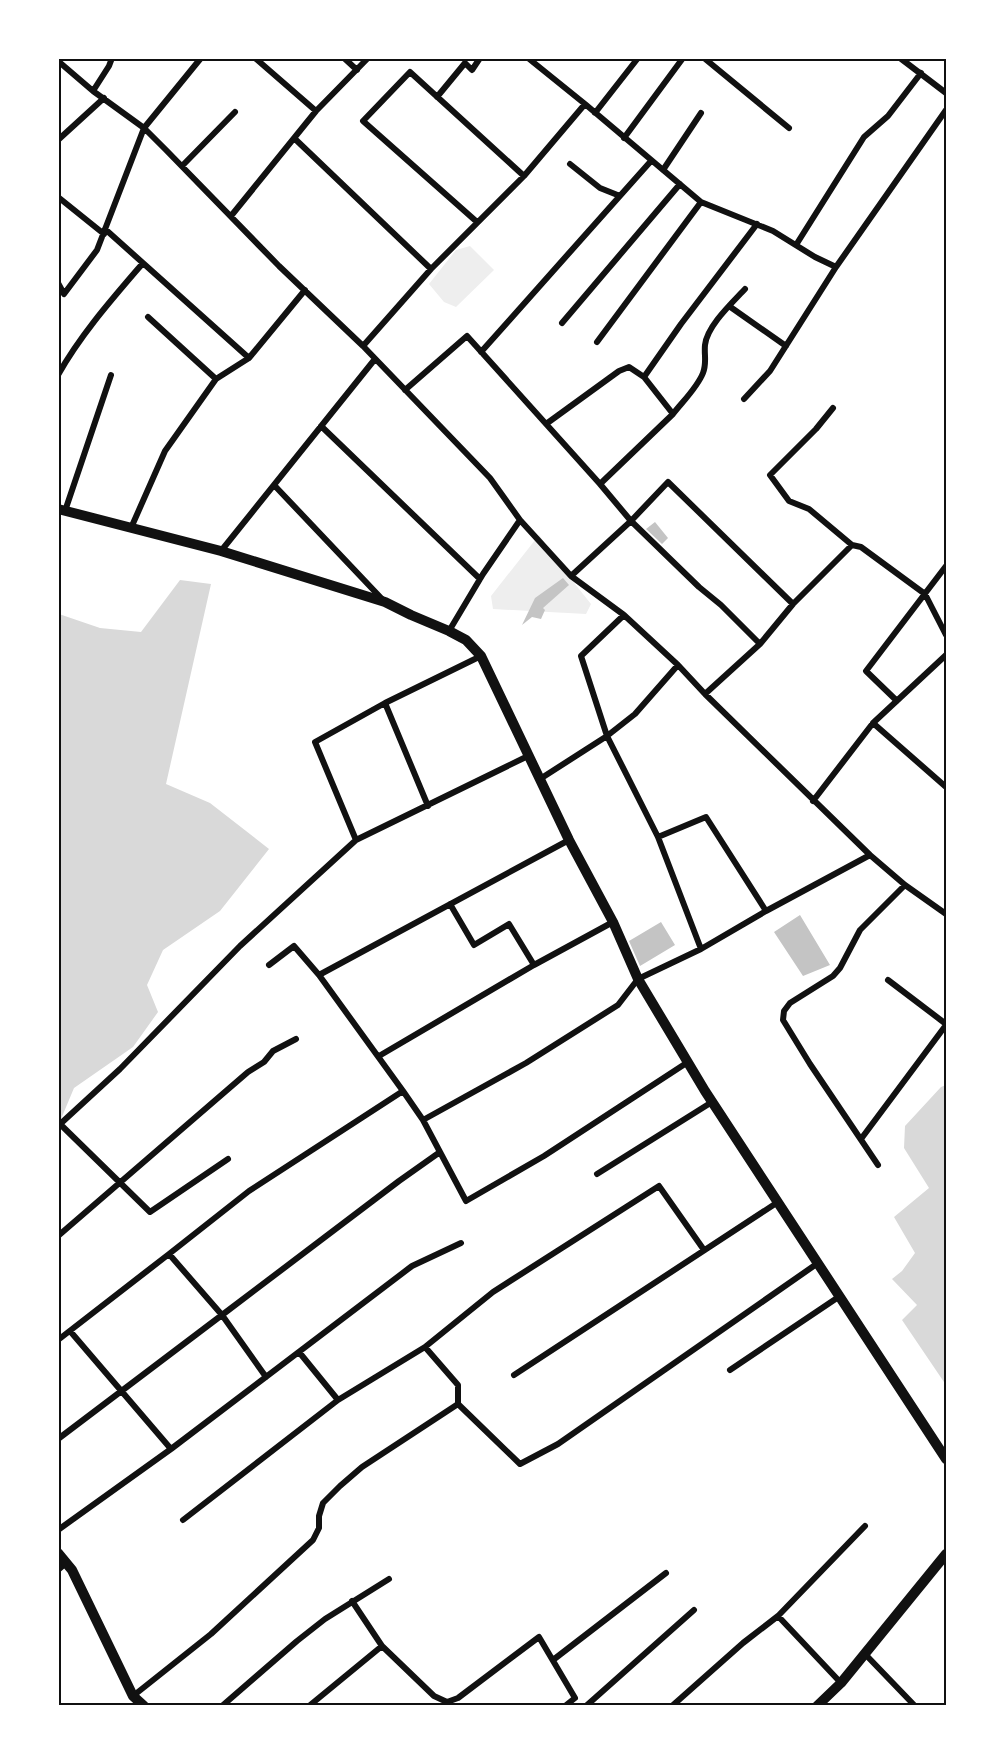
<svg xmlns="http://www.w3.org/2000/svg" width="1005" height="1764" font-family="'Noto Sans',sans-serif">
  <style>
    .green { fill: #eee }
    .water { fill: #d9d9d9 }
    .building { fill: #c4c4c4 }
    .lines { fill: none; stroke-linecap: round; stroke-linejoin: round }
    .minor { stroke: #111; stroke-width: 6 }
    .tertiary { stroke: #111; stroke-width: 10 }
    .neatline { fill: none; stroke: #111; stroke-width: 2 }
  </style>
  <rect width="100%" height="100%" fill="#fff"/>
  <path class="green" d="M470 246 494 270 456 307 444 302 429 284 456 250Z
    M539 535 567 574 591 604 586 614 493 609 491 596Z"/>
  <path class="water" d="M180 580 211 584 166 784 210 803 269 849 220 911 163 950 147 985 158 1012 133 1047 74 1088 61 1119 59 1120V614L100 628 141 632Z
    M946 1085V1385L902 1320 917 1305 892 1279 902 1271 915 1253 894 1217 929 1188 904 1148 905 1126 941 1087Z"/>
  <path class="building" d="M655 522 668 538 662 544 646 529Z
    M563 578 569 585 543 608 545 610 541 619 532 617 522 625 535 598Z
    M800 915 830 965 803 976 774 932Z
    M661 922 675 945 640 966 629 941Z"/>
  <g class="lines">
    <path class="minor" d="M255 58 316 111 368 58
      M344 58 357 70
      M528 58 585 104
      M704 58 789 128
      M900 58 946 93
      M58 61 93 91 144 128 166 150 279 266 363 346 490 478 520 520 483 574 449 631
      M93 91 109 66 112 58
      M437 97 465 63 472 70 480 58
      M595 113 638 58
      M294 138 431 269 524 176 585 104 701 202 773 231 815 257 836 267
      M624 138 683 58
      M58 140 104 98
      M570 164 600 188 620 196
      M182 166 235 112
      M663 170 701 113
      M58 197 104 234
      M231 216 316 111
      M477 222 363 121 410 72 524 176
      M105 229 249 358 305 290
      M796 245 864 137 888 116 921 73
      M58 283 64 294 97 250 144 128 201 58
      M729 306 786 346
      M562 323 680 184
      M597 342 701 202
      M363 346 431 269
      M481 352 651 161
      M58 375C81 334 113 298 143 263
      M644 377 681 324 757 224
      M216 379 249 358
      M405 390 467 336 600 484 631 521 699 587 721 605 760 644
      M744 399 770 371 836 267 946 110
      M833 408 816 429 770 475 789 501 809 509 852 545 861 547 925 594 946 635
      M546 424 619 371 629 367 644 377 673 414C683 401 697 388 703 373 707 363 704 355 705 345 707 326 732 303 745 289
      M321 426 480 579
      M600 484 673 414
      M274 485 382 599
      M65 511 111 375
      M520 520 571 576
      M131 528 165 451 216 379 148 317
      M221 551 375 359
      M793 604 668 482 631 521 571 576 624 615 678 665 705 694 870 855 905 885 946 914
      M624 615 581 656 607 736 658 837 701 949
      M705 694 760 644 793 604 852 545
      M897 701 866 671 946 566
      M385 703 428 806
      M873 723 946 787
      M540 779 607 736 635 714 678 665
      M813 801 873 723 946 655
      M658 837 706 817 766 911
      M356 840 315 742 385 703 481 656
      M450 904 474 945 509 924 534 965
      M269 965 294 946 319 975 569 840
      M888 980 946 1024
      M379 1056 534 965 613 922
      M403 1091 423 1120 466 1201 544 1156 688 1062
      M423 1120 526 1063 618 1005 638 979 701 949 766 911 870 855
      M60 1124 150 1212 228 1159
      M58 1126 120 1069 240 946 356 840 528 756
      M861 1139 946 1025
      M878 1165 810 1064 783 1020 784 1011 790 1003 833 976 840 968 860 930 905 885
      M597 1174 712 1102
      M58 1236 248 1072 264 1062 273 1051 296 1039
      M169 1254 249 1191 403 1091 319 975
      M70 1331 171 1449 412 1266 461 1243
      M58 1340 169 1254 222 1315 399 1181 440 1152
      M425 1347 458 1385V1404L520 1464 558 1444 818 1263
      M730 1370 840 1296
      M514 1375 778 1202
      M338 1400 425 1347 493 1292 659 1186 704 1250
      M58 1439 222 1315 266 1377
      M183 1520 338 1400 299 1352
      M58 1530 171 1449
      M58 1570 66 1563
      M352 1601 382 1646 434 1696 447 1702 458 1698 539 1637 575 1698 565 1706
      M778 1616 841 1683
      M865 1654 915 1706
      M553 1660 666 1573
      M133 1696 211 1634 313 1540 319 1528V1516L323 1503 340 1486 362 1467 458 1404
      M222 1706 297 1641 325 1619 389 1579
      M309 1706 382 1646
      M586 1706 694 1610
      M672 1706 743 1643 778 1616 865 1526"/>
    <path class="tertiary" d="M58 509 221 551 385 602 411 615 449 631 466 640 481 656 569 840 613 922 638 979 705 1091 946 1459
      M58 1553 72 1570 133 1696 144 1706
      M817 1706 841 1683 946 1554"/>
  </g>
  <rect width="1005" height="1764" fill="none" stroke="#ffffff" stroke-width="120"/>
  <rect x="60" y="60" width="885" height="1644" class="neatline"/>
</svg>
